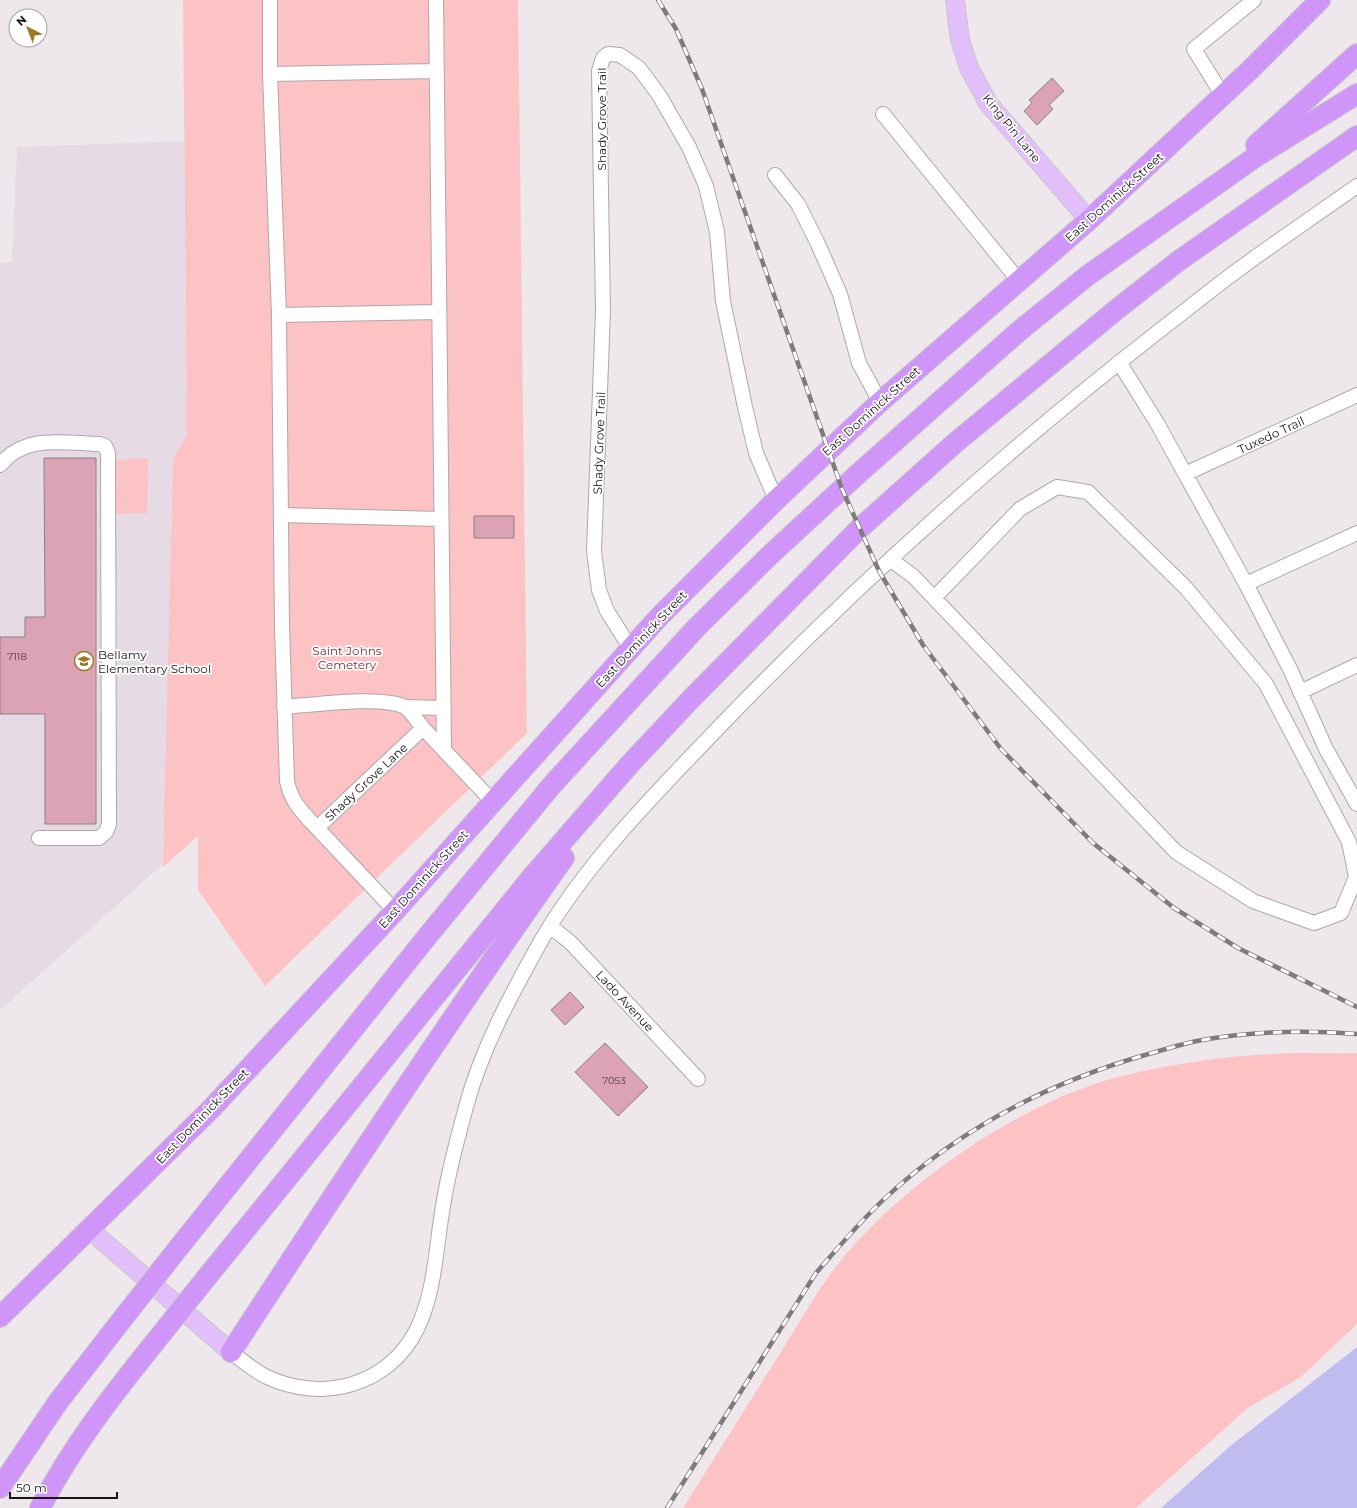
<svg xmlns="http://www.w3.org/2000/svg" width="1357" height="1508" font-family="Montserrat,sans-serif">
  <style>
    .built { fill: #e6dae4 }
    .green { fill: #fdc2c3 }
    .water { fill: #c0bcf0 }
    .building { fill: #dca3b7; stroke: #898284 }
    .lines { fill: none; stroke-linecap: round; stroke-linejoin: round }
    .minor-casing { stroke: #ada7ac; stroke-width: 16 }
    .major-casing { stroke: #c7c7c7; stroke-width: 20 }
    .highway-casing { stroke: #c7c7c7; stroke-width: 22 }
    .minor { stroke: #fff; stroke-width: 14 }
    .major { stroke: #e2bffb; stroke-width: 18 }
    .highway { stroke: #cf95f9; stroke-width: 20 }
    .rail-casing { stroke: #7f7b7d; stroke-width: 4.5 }
    .rail { stroke: #fff; stroke-width: 3; stroke-dasharray: 9; stroke-linecap: butt }
    .highway-bridge-casing { stroke: #c7c7c7; stroke-width: 22; stroke-linecap: butt }
    .highway-bridge { stroke: #cf95f9; stroke-width: 20 }
    .labels { text-anchor: middle; dominant-baseline: central; stroke-width: 3.5; stroke-linejoin: round; paint-order: stroke }
    .number-label { font-size: 10px; fill: #48383e }
    .street-label { font-size: 12px; fill: #171516; stroke: #fff }
    .park-label { font-size: 12px; fill: #782f35; stroke: #fff }
    .poi-label { font-size: 12px; fill: #171516; stroke: #fff; text-anchor: start }
  </style>
  <rect width="100%" height="100%" fill="#eee8ec"/>
  <path class="built" d="M184 141 187 434 173 459 164 863 0 1010V263L12 262 17 147Z"/>
  <path class="green" d="M183 0H518L527 733 265 986 198 890V836L163 867 173 459 187 434Z
    M148 458 147 513 114 514 115 460Z
    M1357 1053V1324L1301 1377 1249 1407 1136 1508H683C716 1456 748 1404 781 1352 799 1323 817 1291 838 1264 904 1181 1031 1094 1135 1073 1180 1063 1228 1056 1274 1054 1301 1052 1329 1054 1357 1053Z"/>
  <path class="water" d="M1357 1347V1508H1161L1229 1447Z"/>
  <path class="building" d="M1052 78 1064 91 1049 105 1053 109 1037 125 1024 111 1032 103 1029 100Z
    M44 458H96V824H45V714H0V637H25V617H45Z
    M474 516H514V538H474Z
    M570 992 584 1007 565 1025 551 1010Z
    M605 1043 648 1087 618 1116 575 1072Z"/>
  <g class="lines">
    <defs>
      <path id="minor" d="M270 0V74L279 315 282 627 287 781C291 802 303 813 317 828
        M436 0 444 749
        M270 74 436 71
        M1223 96 1194 49 1254 0
        M883 114 1019 281
        M775 175 798 204 818 244 840 294 859 363 880 402
        M279 315 438 312
        M1119 362 1157 423 1246 584 1290 669 1326 749 1357 804
        M0 465C25 434 62 443 99 444L105 446 108 453 109 824 106 832 99 838H39
        M1185 474 1357 395
        M281 515 441 519
        M891 560 913 576 1176 852 1253 901 1314 923 1341 913 1356 877 1349 842 1266 684 1186 588 1088 492 1057 487 1020 509 934 598
        M1246 584 1357 533
        M631 649 607 611 599 590 594 551 603 311 599 71 603 58 608 54 620 55 639 68 659 95 689 147 706 186 717 232 723 301 745 407 756 453 776 500
        M1300 692 1357 665
        M284 707C312 705 382 695 405 707 411 711 418 722 423 728
        M405 707 443 708
        M395 911 317 828 423 728 493 802
        M550 926 571 943 698 1079
        M231 1352C242 1360 254 1371 267 1377 322 1403 389 1386 417 1329 436 1290 436 1243 444 1200 449 1169 458 1137 466 1107 482 1047 512 993 542 939 589 859 658 791 722 724 858 583 1004 452 1159 331 1187 310 1214 287 1242 267 1280 239 1319 213 1357 186"/>
      <path id="major" d="M955 0 960 40 969 68 988 103 1089 220
        M90 1230 231 1352"/>
      <path id="highway" d="M1256 145 1357 54
        M172 1256 426 938 552 785 697 627 769 556 859 473 1018 332 1087 276 1254 158 1357 94
        M207 1277 531 878 630 764 691 699 859 529 955 443 1116 310 1177 262 1357 136
        M0 1317 211 1109 395 911 659 617 776 500 880 402 1089 220 1250 70 1320 0
        M231 1352C339 1186 449 1020 564 858
        M0 1488 58 1402 124 1317
        M40 1508C71 1448 113 1394 155 1342"/>
    </defs>
    <use href="#minor" class="minor-casing"/>
    <use href="#major" class="major-casing"/>
    <use href="#highway" class="highway-casing"/>
    <use href="#minor" class="minor"/>
    <use href="#major" class="major"/>
    <use href="#highway" class="highway"/>
    <defs>
      <path id="rail" d="M658 0 676 29 702 89 842 489 879 571 923 645 1001 749 1093 843 1174 908 1238 948 1357 1007
        M667 1508 816 1273C837 1249 857 1225 881 1202 957 1130 1051 1081 1152 1053 1167 1049 1181 1044 1197 1041 1250 1031 1303 1030 1357 1034"/>
    </defs>
    <use href="#rail" class="rail-casing"/>
    <use href="#rail" class="rail"/>
    <defs>
      <path id="highway-bridge" d="M124 1317 172 1256
        M155 1342 207 1277"/>
    </defs>
    <use href="#highway-bridge" class="highway-bridge-casing"/>
    <use href="#highway-bridge" class="highway-bridge"/>
  </g>
  <defs>
    <symbol id="school-ring" viewBox="-11 -11 22 22"><circle r="9.5" fill="#fff" stroke="#9c7924" stroke-width="1.5"/><path d="M0-5L7-2L0 1L-7-2ZM-4 1L0 2.5L4 1V4Q0 6-4 4Z" fill="#9c7924"/></symbol>
  </defs>
  <g fill-rule="evenodd">
    <use href="#school-ring" x="73" y="650" width="22" height="22"/>
  </g>
  <g class="labels">
    <g class="number-label">
      <text x="17" y="656">7118</text>
      <text x="614" y="1080">7053</text>
    </g>
    <g class="street-label">
      <text transform="translate(601 119) rotate(-90)">Shady Grove Trail</text>
      <text transform="translate(1012 128) rotate(51)">King Pin Lane</text>
      <text transform="translate(1114 197) rotate(-42)">East Dominick Street</text>
      <text transform="translate(871 411) rotate(-42)">East Dominick Street</text>
      <text transform="translate(1271 435) rotate(-25)">Tuxedo Trail</text>
      <text transform="translate(599 443) rotate(-88)">Shady Grove Trail</text>
      <text transform="translate(641 639) rotate(-47)">East Dominick Street</text>
      <text transform="translate(366 782) rotate(-43)">Shady Grove Lane</text>
      <text transform="translate(423 879) rotate(-48)">East Dominick Street</text>
      <text transform="translate(625 1001) rotate(47)">Lado Avenue</text>
      <text transform="translate(202 1116) rotate(-46)">East Dominick Street</text>
    </g>
    <g class="park-label">
      <text x="347" y="650">Saint Johns<tspan x="347" dy="14">Cemetery</tspan></text>
    </g>
    <g class="poi-label">
      <text x="98" y="654">Bellamy<tspan x="98" dy="14">Elementary School</tspan></text>
    </g>
  </g>
  <g transform="translate(28 28) rotate(318)"><circle r="19" fill="#ffffff" stroke="#a2a1a2"/>
  <path d="M0-3L7 15L0 10L-7 15Z" fill="#9c7924"/>
  <text y="-6" font-size="11" font-weight="bold" text-anchor="middle" fill="#171516">N</text>
  </g>
  <path d="M10 1492v6h107v-6" fill="none" stroke="#171516" stroke-width="2"/>
  <text x="16" y="1492" font-size="12" fill="#171516" stroke="#ffffff" stroke-width="3" paint-order="stroke">50 m</text>
</svg>
